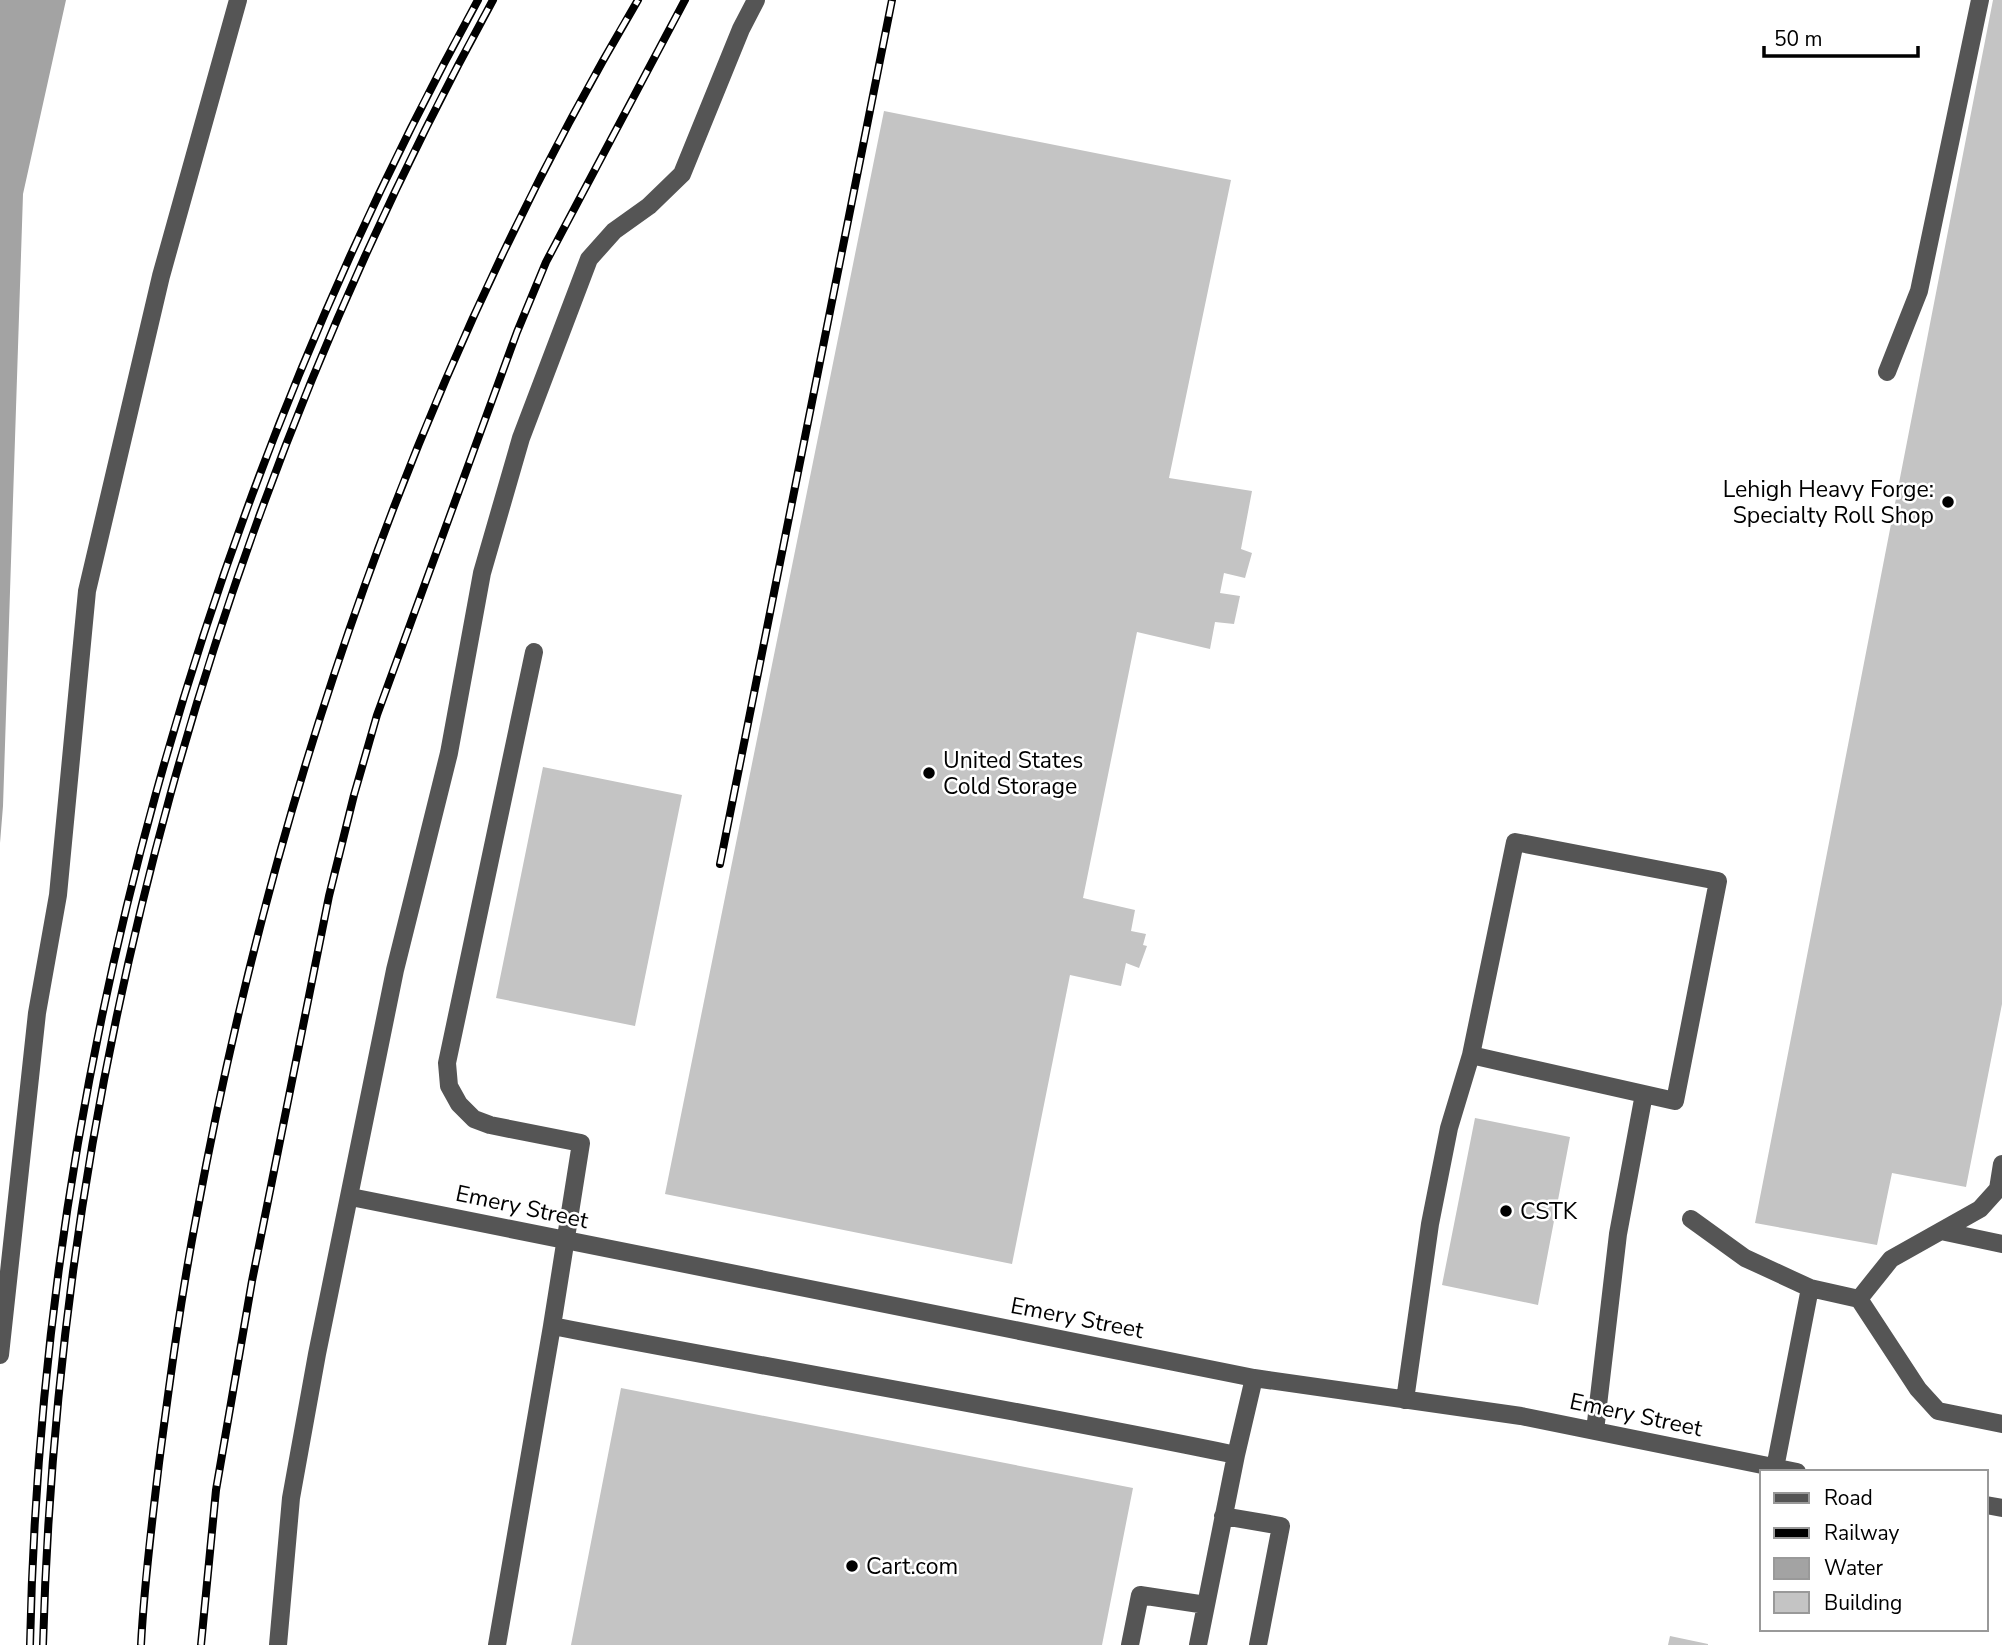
<svg xmlns="http://www.w3.org/2000/svg" width="2002" height="1645" font-family="'Nunito Sans',sans-serif">
  <style>
    .water { fill: #a3a3a3 }
    .building { fill: #c4c4c4 }
    .lines { fill: none; stroke-linecap: round; stroke-linejoin: round }
    .minor { stroke: #555; stroke-width: 18 }
    .rail-casing { stroke: #000; stroke-width: 8 }
    .rail { stroke: #fff; stroke-width: 5; stroke-dasharray: 16; stroke-linecap: butt }
    .poi-dot { fill: #000; stroke: #fff; stroke-width: 2.5 }
    .labels { text-anchor: middle; dominant-baseline: central; stroke-width: 5; stroke-linejoin: round; paint-order: stroke }
    .poi-label { font-size: 23px; fill: #000; stroke: #fff; text-anchor: start }
    .street-label { font-size: 23px; fill: #000; stroke: #fff }
  </style>
  <rect width="100%" height="100%" fill="#fff"/>
  <path class="water" d="M0 0H66L23 194 3 806 0 843Z"/>
  <path class="building" d="M1993 0H2002V1004L1966 1187 1892 1173 1877 1245 1755 1223Z
    M884 111 1231 180 1169 478 1252 491 1241 549 1252 553 1245 578 1224 573 1220 593 1240 596 1234 624 1215 622 1210 649 1137 632 1083 898 1135 910 1131 931 1146 934 1143 945 1147 946 1139 968 1126 963 1121 986 1070 975 1012 1264 665 1194Z
    M543 767 682 795 635 1026 496 998Z
    M1475 1118 1570 1137 1538 1305 1442 1285Z
    M621 1388 1133 1488 1102 1645H571Z
    M1670 1636 1708 1644V1645H1668Z"/>
  <g class="lines">
    <path class="minor" d="M1887 372 1919 291 1980 0
      M534 652 447 1063 449 1086 459 1104 474 1119 490 1125 581 1143 552 1326
      M1515 842 1718 881 1675 1101 1471 1055Z
      M351 1197 1254 1378 1521 1416 1797 1472
      M1691 1219 1745 1258 1810 1288 1859 1299 1918 1389 1938 1411 2002 1424
      M1941 1231 2002 1244
      M1859 1299 1891 1259 1980 1209 1998 1189 2002 1164
      M0 1355 37 1013 58 895 87 591 161 276 238 0
      M1405 1400 1430 1224 1449 1128 1471 1055
      M1595 1431 1618 1234 1644 1094
      M1236 1455 1254 1378
      M1775 1468 1810 1288
      M1986 1505 2002 1508
      M1223 1516 1281 1526 1258 1645
      M278 1645 291 1498 317 1354 395 970 449 753 482 573 521 438 589 259 614 231 649 206 682 174 741 29 756 0
      M497 1645 552 1326C780 1370 1009 1408 1236 1455L1198 1645
      M1130 1645 1140 1595 1206 1605"/>
    <defs>
      <path id="rail" d="M720 864 892 0
        M30 1645C42 1071 203 502 478 0
        M43 1645C59 1067 216 506 493 0
        M141 1645C144 1584 152 1523 159 1463 170 1379 181 1296 197 1213 275 789 418 372 638 0
        M201 1645 216 1490 252 1281 329 896 354 795 377 715 517 332 546 262 685 0"/>
    </defs>
    <use href="#rail" class="rail-casing"/>
    <use href="#rail" class="rail"/>
  </g>
  <g class="poi-dot">
    <circle cx="1948" cy="502" r="7"/>
    <circle cx="929" cy="773" r="7"/>
    <circle cx="1506" cy="1211" r="7"/>
    <circle cx="852" cy="1566" r="7"/>
  </g>
  <g class="labels">
    <g class="poi-label">
      <text x="1934" y="489" text-anchor="end">Lehigh Heavy Forge:<tspan x="1934" dy="26">Specialty Roll Shop</tspan></text>
      <text x="943" y="760">United States<tspan x="943" dy="26">Cold Storage</tspan></text>
      <text x="1520" y="1211">CSTK</text>
      <text x="866" y="1566">Cart.com</text>
    </g>
    <g class="street-label">
      <text transform="translate(522 1207) rotate(12)">Emery Street</text>
      <text transform="translate(1077 1318) rotate(11)">Emery Street</text>
      <text transform="translate(1636 1415) rotate(12)">Emery Street</text>
    </g>
  </g>
  <rect x="1760" y="1470" width="228" height="161" fill="#ffffff" stroke="#999999" stroke-width="2"/>
  <rect x="1774" y="1493" width="35" height="10" fill="#555555" stroke="#999999" stroke-width="2"/>
  <text x="1824" y="1505" font-size="21" fill="#000000">Road</text>
  <rect x="1774" y="1528" width="35" height="10" fill="#000000" stroke="#999999" stroke-width="2"/>
  <text x="1824" y="1540" font-size="21" fill="#000000">Railway</text>
  <rect x="1774" y="1558" width="35" height="21" fill="#a3a3a3" stroke="#999999" stroke-width="2"/>
  <text x="1824" y="1575" font-size="21" fill="#000000">Water</text>
  <rect x="1774" y="1592" width="35" height="21" fill="#c4c4c4" stroke="#999999" stroke-width="2"/>
  <text x="1824" y="1610" font-size="21" fill="#000000">Building</text>
  <path d="M1764 46v10h154v-10" fill="none" stroke="#000000" stroke-width="3.5"/>
  <text x="1774" y="46" font-size="21" fill="#000000" stroke="#ffffff" stroke-width="5" paint-order="stroke">50 m</text>
</svg>
